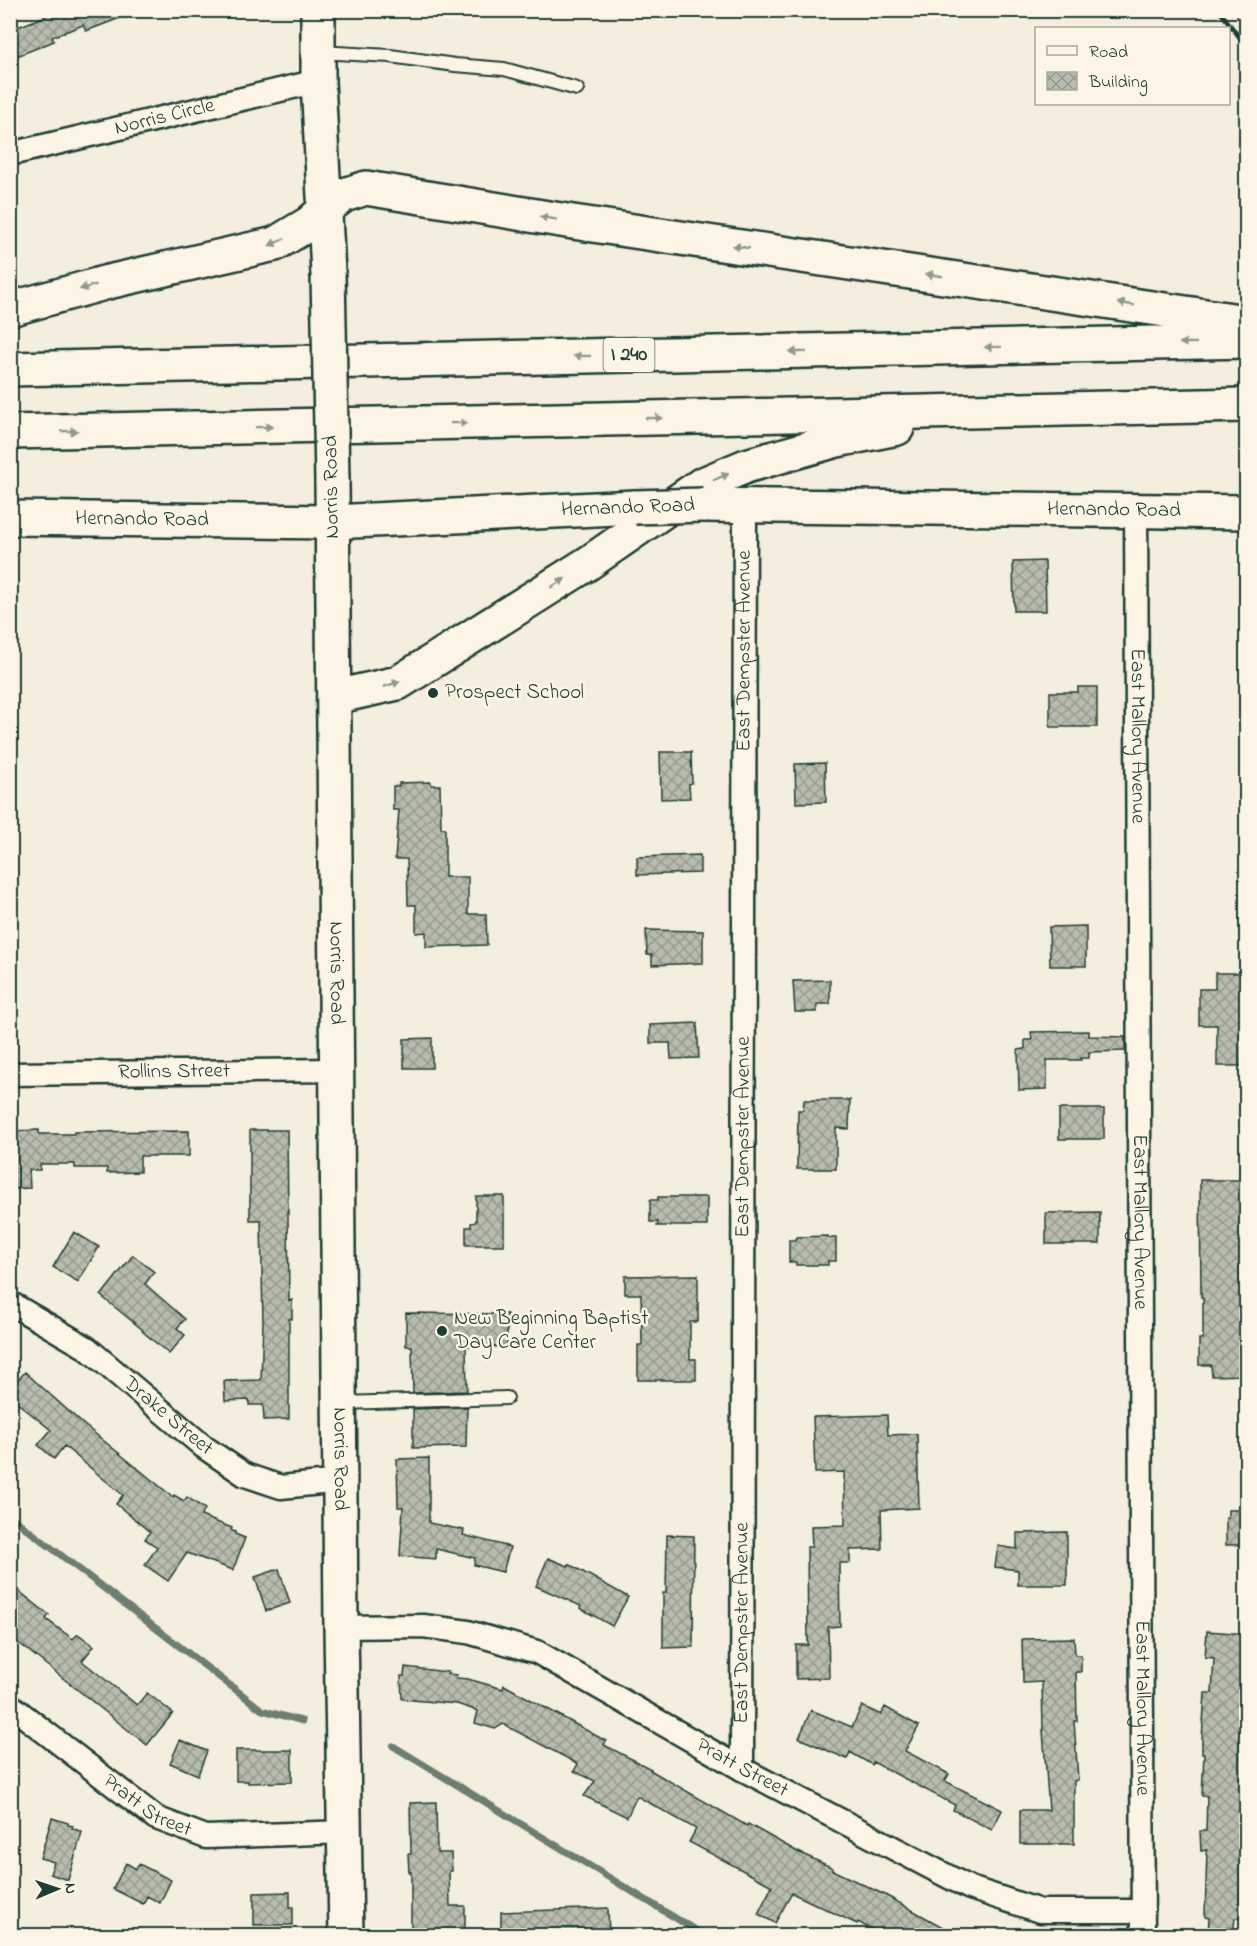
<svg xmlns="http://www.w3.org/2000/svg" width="1257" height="1946" font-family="'Indie Flower',sans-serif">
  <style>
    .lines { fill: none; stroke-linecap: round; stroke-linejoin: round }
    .stream { stroke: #6c7d72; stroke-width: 7 }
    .building { fill: url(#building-cross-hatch); stroke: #1f3d34; stroke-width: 1.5 }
    .lane-casing { stroke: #1f3d34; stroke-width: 16 }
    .street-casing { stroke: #1f3d34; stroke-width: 27 }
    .secondary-casing { stroke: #1f3d34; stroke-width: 38 }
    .highway-casing { stroke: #1f3d34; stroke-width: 38 }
    .lane { stroke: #fcf5e5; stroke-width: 12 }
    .street { stroke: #fcf5e5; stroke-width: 22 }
    .secondary { stroke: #fcf5e5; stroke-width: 33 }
    .highway { stroke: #fcf5e5; stroke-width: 33 }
    .rail { stroke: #1f3d34; stroke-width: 4.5 }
    .secondary-bridge-casing { stroke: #1f3d34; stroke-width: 38; stroke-linecap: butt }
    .secondary-bridge { stroke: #fcf5e5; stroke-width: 33 }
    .oneway { fill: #8e998c }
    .poi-dot { fill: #1f3d34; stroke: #fcf5e5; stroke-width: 2 }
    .labels { text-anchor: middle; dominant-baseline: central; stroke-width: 5; stroke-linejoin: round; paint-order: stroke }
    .shield { fill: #fcf5e5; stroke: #617469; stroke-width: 1.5 }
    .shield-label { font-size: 20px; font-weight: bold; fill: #1f3d34 }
    .street-label { font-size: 21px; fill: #1f3d34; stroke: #fcf5e5 }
    .poi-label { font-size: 21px; fill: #1f3d34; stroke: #fcf5e5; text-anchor: start }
  </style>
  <defs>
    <pattern id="building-cross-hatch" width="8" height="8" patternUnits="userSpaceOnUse" patternTransform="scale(1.5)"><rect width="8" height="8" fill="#b8bcae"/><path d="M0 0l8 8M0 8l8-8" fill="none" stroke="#959a8e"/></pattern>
  </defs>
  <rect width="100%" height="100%" fill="#f3eede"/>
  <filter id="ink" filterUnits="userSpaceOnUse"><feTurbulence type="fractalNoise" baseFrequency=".0167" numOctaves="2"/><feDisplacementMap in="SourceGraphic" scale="12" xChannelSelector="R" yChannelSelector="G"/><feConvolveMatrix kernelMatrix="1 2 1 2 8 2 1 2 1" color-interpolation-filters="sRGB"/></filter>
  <g filter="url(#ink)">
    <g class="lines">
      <path class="stream" d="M10 1516 262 1710 302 1721
        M393 1746 705 1936"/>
    </g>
    <path class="building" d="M61 10H136V12L86 31 83 25 52 37 54 41 10 59V30Z
      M1045 561 1046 611H1014L1013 562Z
      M1078 687H1097V727H1050V692H1078Z
      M660 752H691L692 783 689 784 690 798 661 799Z
      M825 763 826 802 796 803 795 764Z
      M431 782V785H440L441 828H445V877H468V914H486L487 945 426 947V932L416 933V905H408L407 859H395L399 810H393V786H399V783Z
      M700 855V873L637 875V857Z
      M1086 926V966H1050L1049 927Z
      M646 930 703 931V963L652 965V955H647Z
      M1215 973H1246V1066H1217V1025H1199V989H1215Z
      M830 980V1004H817V1012H795L793 981Z
      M697 1023 699 1058 671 1059 670 1043H650V1025Z
      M1089 1031V1036L1125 1037V1051L1089 1052V1058H1081V1060H1047V1089L1019 1090 1018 1050 1025 1049V1040H1032L1031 1032Z
      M432 1038V1068H404V1039Z
      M804 1100H850L849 1129 836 1128V1169H797L798 1110H803Z
      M1059 1109H1104V1139H1059Z
      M39 1130V1134H74V1132L189 1131V1156H140V1172L107 1173V1168H75V1164H40V1170H29L30 1188 10 1189V1131Z
      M250 1130H287L289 1301 292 1300V1319H289V1419L264 1420 263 1405H249V1400L225 1401 224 1381 261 1380 263 1322 261 1220H250Z
      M1200 1180H1246V1375L1212 1376 1211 1365H1199V1339H1203V1297H1201Z
      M476 1196H504V1245H466V1227H471V1223L476 1222Z
      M658 1197H707V1226H657L658 1222H650V1200H658Z
      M1100 1212V1244H1046V1213Z
      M74 1232 99 1247 78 1282 53 1267Z
      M828 1236 829 1238H836V1261H828V1265H796V1262H789V1240H796V1237Z
      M133 1255 154 1272 145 1284 185 1319 177 1328 185 1335 169 1354 142 1331 143 1330 101 1296Z
      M698 1275V1322H690V1359H696V1380H638V1345H642L641 1294H625V1276Z
      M406 1313 507 1314V1347L466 1346 467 1391 413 1393 412 1346H406Z
      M25 1372 83 1424 173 1497 174 1495 184 1501 187 1497 205 1509 201 1516 232 1528 231 1530 235 1532V1534L245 1538 233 1570 187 1553 168 1581 145 1565 157 1547 145 1539 150 1532 116 1504 123 1495 64 1446 54 1459 38 1445 51 1430 10 1397V1389Z
      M467 1407 466 1447 413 1448V1409Z
      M887 1415 888 1435 917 1434 919 1508 881 1510 882 1549 850 1550V1563H839L840 1626 828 1627 829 1678 796 1679V1645H808L807 1547H812L811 1526 845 1525 844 1472 815 1473 813 1417Z
      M429 1458V1523L464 1530 463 1535 510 1547 503 1572 474 1565 475 1558 436 1549V1559L400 1556 403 1507H398L397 1459Z
      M1228 1510H1246V1545H1226V1518H1228Z
      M1067 1532V1585H1018V1570L995 1567 998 1546 1017 1549V1533Z
      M667 1535 694 1536 693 1647 663 1648V1593H666Z
      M548 1558 568 1566 569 1564 628 1597 612 1626 580 1608 581 1606 536 1586Z
      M279 1569 290 1603 266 1611 255 1577Z
      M10 1584 49 1615 46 1619 73 1639 78 1634 94 1646 82 1661 137 1705 147 1693 173 1713 147 1745 10 1636Z
      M1207 1631 1246 1634V1660H1242V1695H1246V1919L1235 1918 1233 1935H1208L1209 1918 1205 1917 1207 1850 1201 1851 1200 1831H1206L1207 1796H1202L1204 1754H1202V1739L1205 1693H1212L1214 1658 1205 1657Z
      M1074 1638 1075 1655H1081V1672H1076L1077 1721H1074L1078 1780 1074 1781V1844H1020V1810H1049L1043 1731 1042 1682 1023 1683 1022 1639Z
      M405 1667 448 1672 447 1674 457 1675 456 1678 468 1679 503 1689 504 1685 606 1741 604 1745 651 1769 650 1770 747 1826 748 1824 796 1851 833 1868 832 1870 885 1895 957 1935H882L858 1922 857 1924 792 1893 775 1923 758 1914 772 1886 689 1842 696 1829 637 1796 627 1817 584 1796 595 1781 574 1771 578 1764 503 1724 495 1729 475 1723 478 1711 457 1704 402 1699 401 1676H404Z
      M862 1706 881 1715 885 1707 919 1726 905 1751 949 1774 945 1781 1002 1810 992 1830 953 1810 955 1805 873 1762 872 1765 850 1752 847 1759 799 1738 811 1710 852 1727Z
      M180 1740 207 1751 198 1775 170 1763Z
      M236 1750H292V1782L248 1783V1781H236Z
      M436 1802 437 1853H451L452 1871H449L450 1906H465V1935H411V1872H409L408 1854H411L410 1803Z
      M52 1818 68 1823V1825L73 1826 72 1828 82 1832 68 1880 50 1874 54 1862 40 1858Z
      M126 1863 136 1869 139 1864 171 1880 160 1903 147 1896 143 1904 113 1889Z
      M290 1892V1907H293V1925H254V1893Z
      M608 1908 609 1935H501V1912Z"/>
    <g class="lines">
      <defs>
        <path id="lane" d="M319 52 390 56 455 65 504 69 577 89
          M341 1403 507 1398"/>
        <g id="street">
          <path id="s1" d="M10 154 318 81"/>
          <path id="s2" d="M1136 510 1143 1936"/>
          <path id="s3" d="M10 1074 337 1070"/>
          <path id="s4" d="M10 1303 87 1348 204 1447 245 1475 281 1487 341 1481"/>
          <path id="s5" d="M341 1627 423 1626 468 1632 537 1652 742 1769 970 1888 1040 1911H1143"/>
          <path id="s6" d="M10 1705 156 1818 206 1837 346 1832"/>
          <path id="s7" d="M742 1769 745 505"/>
        </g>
        <g id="secondary">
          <path d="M318 10V81L328 273"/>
          <path id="s8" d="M332 481 341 1627 346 1936"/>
          <path id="s9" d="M703 505 1246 512"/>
          <path id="s10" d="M10 518 333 522 635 507"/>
        </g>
        <path id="highway" d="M10 309 108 282 275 244 310 223 325 209 344 195 366 188 573 222 1246 322
          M10 369 1246 341
          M10 432 1246 405
          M335 697 398 683 587 564 701 485 746 466 837 440 897 428"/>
      </defs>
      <use href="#lane" class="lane-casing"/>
      <use href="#street" class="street-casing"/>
      <use href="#secondary" class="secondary-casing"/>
      <use href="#highway" class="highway-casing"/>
      <use href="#lane" class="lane"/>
      <use href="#street" class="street"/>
      <use href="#secondary" class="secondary"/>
      <use href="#highway" class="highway"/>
      <path class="rail" d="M1219 10 1246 46
        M1235 10 1246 25"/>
      <defs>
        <path id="secondary-bridge" d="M328 273 332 481
          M635 507 703 505"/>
      </defs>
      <use href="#secondary-bridge" class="secondary-bridge-casing"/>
      <use href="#secondary-bridge" class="secondary-bridge"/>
    </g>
    <defs><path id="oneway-solid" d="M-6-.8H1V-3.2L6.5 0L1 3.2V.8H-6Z" transform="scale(1.5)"/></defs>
    <g class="oneway">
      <use href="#oneway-solid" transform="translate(548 218) rotate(-170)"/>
      <use href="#oneway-solid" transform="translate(277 242) rotate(156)"/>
      <use href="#oneway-solid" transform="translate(741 247) rotate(-172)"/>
      <use href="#oneway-solid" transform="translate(934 275) rotate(-172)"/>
      <use href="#oneway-solid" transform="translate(88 287) rotate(164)"/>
      <use href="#oneway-solid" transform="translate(1126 304) rotate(-171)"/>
      <use href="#oneway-solid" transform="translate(1188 343) rotate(179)"/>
      <use href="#oneway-solid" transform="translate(993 347) rotate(179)"/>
      <use href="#oneway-solid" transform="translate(798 352) rotate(179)"/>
      <use href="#oneway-solid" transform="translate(582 356) rotate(179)"/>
      <use href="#oneway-solid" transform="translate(654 418) rotate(-1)"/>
      <use href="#oneway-solid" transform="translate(459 423) rotate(-1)"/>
      <use href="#oneway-solid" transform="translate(264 427) rotate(-1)"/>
      <use href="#oneway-solid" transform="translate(69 431) rotate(-1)"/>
      <use href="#oneway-solid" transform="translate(721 477) rotate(-23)"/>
      <use href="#oneway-solid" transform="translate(558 583) rotate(-32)"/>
      <use href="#oneway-solid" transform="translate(392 684) rotate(-18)"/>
    </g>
  </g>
  <g class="poi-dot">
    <circle cx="433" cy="693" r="6"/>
    <circle cx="442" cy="1331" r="6"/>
  </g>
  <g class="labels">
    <rect class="shield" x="603.5" y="338" width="51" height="34" rx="4.5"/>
    <g class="shield-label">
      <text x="629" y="355">I 240</text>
    </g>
    <g class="street-label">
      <text stroke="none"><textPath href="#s1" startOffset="159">Norris Circle</textPath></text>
      <text transform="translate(332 487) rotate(-91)">Norris Road</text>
      <text transform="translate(628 508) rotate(-2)">Hernando Road</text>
      <text stroke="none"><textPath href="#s9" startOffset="411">Hernando Road</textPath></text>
      <text stroke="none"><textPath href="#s10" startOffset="132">Hernando Road</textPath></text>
      <text stroke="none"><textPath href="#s7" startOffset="1118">East Dempster Avenue</textPath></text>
      <text stroke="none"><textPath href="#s2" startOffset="226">East Mallory Avenue</textPath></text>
      <text stroke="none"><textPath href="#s8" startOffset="492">Norris Road</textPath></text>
      <text stroke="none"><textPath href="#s3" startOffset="164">Rollins Street</textPath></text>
      <text stroke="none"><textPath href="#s7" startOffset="632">East Dempster Avenue</textPath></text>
      <text stroke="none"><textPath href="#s2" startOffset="712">East Mallory Avenue</textPath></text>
      <text stroke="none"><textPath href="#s4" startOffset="195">Drake Street</textPath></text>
      <text stroke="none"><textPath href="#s8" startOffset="978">Norris Road</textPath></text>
      <text stroke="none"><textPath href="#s7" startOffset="146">East Dempster Avenue</textPath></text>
      <text stroke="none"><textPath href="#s2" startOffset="1198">East Mallory Avenue</textPath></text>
      <text stroke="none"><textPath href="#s5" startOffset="435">Pratt Street</textPath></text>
      <text stroke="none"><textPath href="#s6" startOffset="171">Pratt Street</textPath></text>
    </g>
    <g class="poi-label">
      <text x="445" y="693">Prospect School</text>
      <text x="454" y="1319">New Beginning Baptist<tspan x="454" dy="24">Day Care Center</tspan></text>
    </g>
  </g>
  <rect width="1257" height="1946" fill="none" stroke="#fcf5e5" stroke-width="36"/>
  <rect x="18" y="18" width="1221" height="1910" fill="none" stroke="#1f3d34" stroke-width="2" filter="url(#ink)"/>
  <rect x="1035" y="27" width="195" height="78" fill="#fcf5e5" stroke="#a4ab9e" stroke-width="1.5"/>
  <rect x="1047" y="46" width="30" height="9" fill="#fcf5e5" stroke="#a4ab9e" stroke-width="1.5"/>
  <text x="1089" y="57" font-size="18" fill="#1f3d34">Road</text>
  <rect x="1047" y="72" width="30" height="18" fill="url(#building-cross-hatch)" stroke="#a4ab9e" stroke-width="1.5"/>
  <text x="1089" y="87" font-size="18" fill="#1f3d34">Building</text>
  <g transform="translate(57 1889) rotate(88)" stroke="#fcf5e5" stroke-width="4.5" paint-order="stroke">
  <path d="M0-4.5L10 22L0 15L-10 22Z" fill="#1f3d34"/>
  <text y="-9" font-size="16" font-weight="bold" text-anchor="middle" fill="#1f3d34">N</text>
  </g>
</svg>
